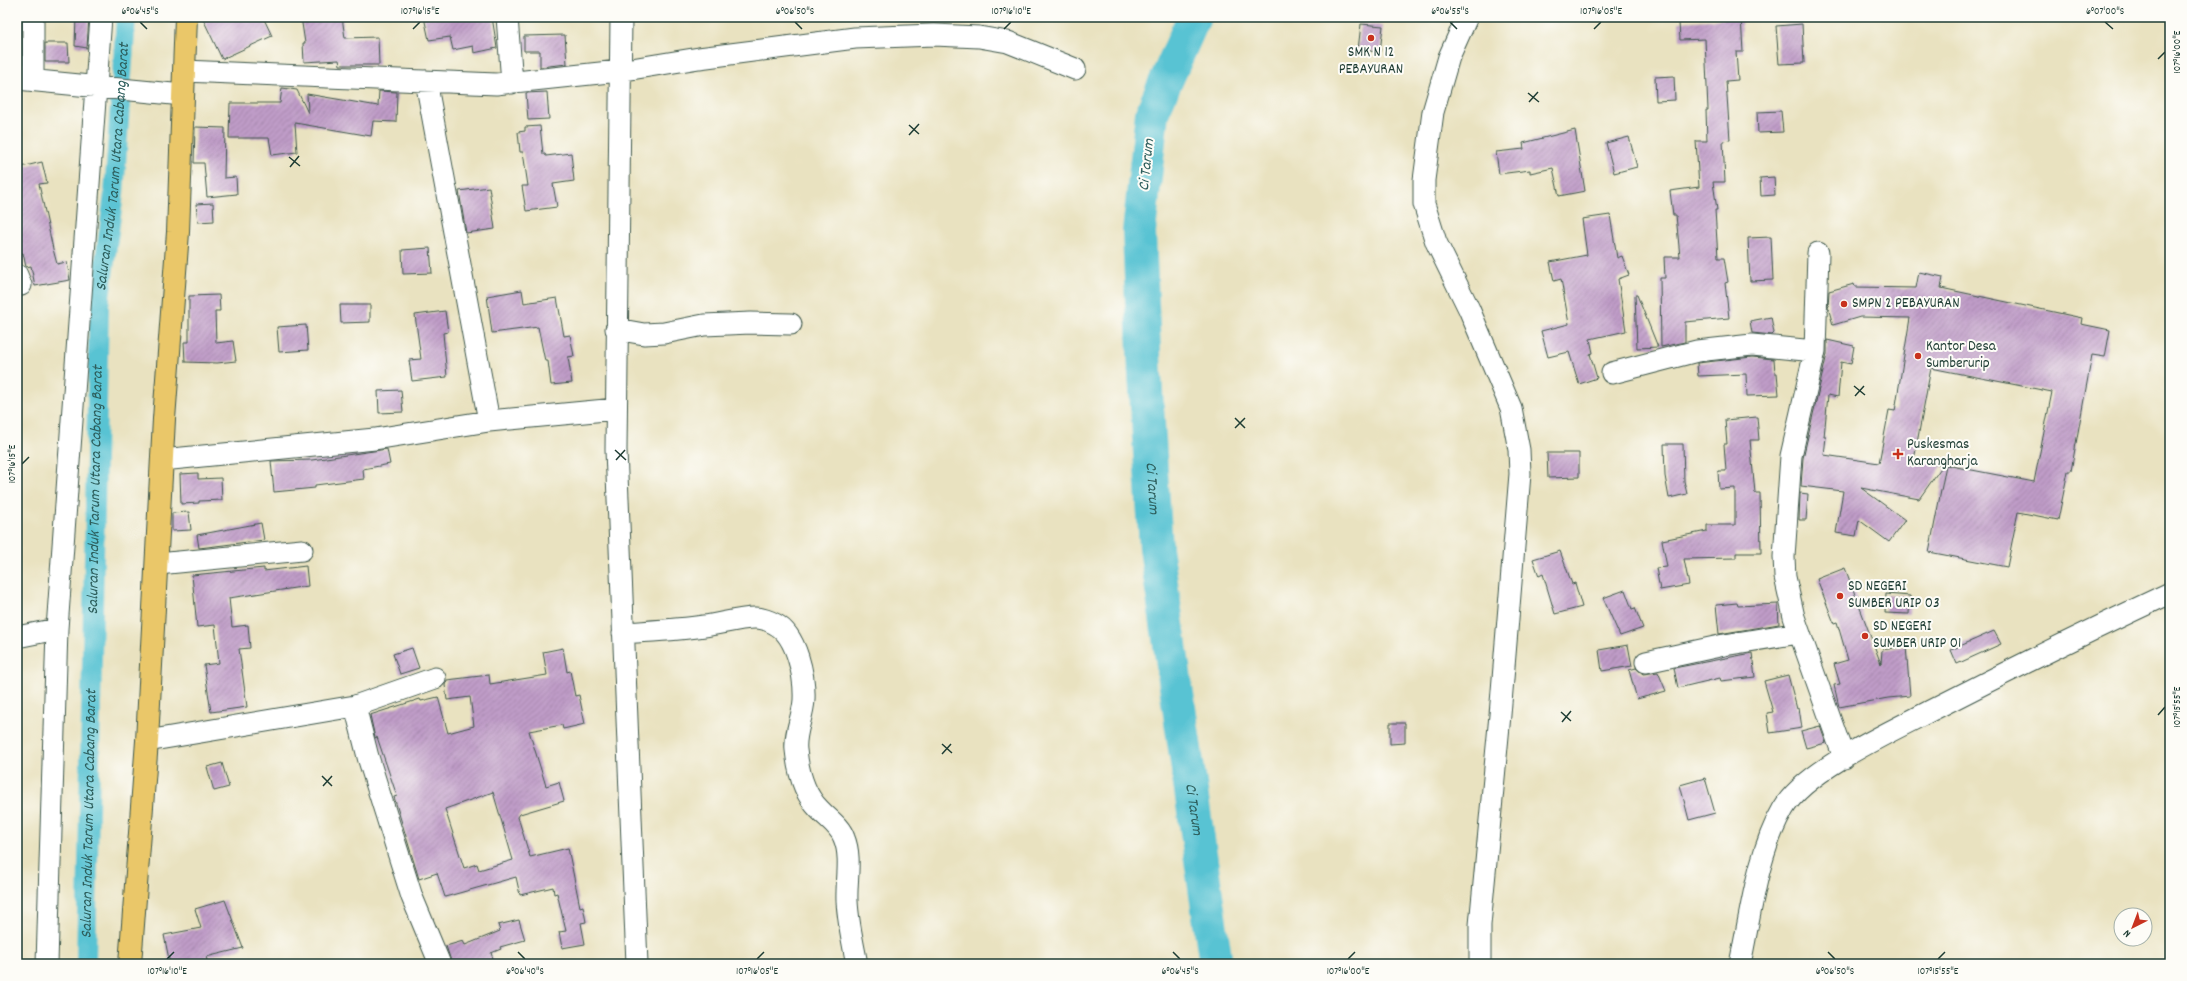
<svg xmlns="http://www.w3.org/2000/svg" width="2187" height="981" font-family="Dekko,sans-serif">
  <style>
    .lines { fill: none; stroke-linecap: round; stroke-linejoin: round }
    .canal { stroke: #58c3d3; stroke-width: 20 }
    .river { stroke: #58c3d3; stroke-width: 34 }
    .building { fill: url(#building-hatch); fill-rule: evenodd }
    .street-casing { stroke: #3d5649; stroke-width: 23 }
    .primary-casing { stroke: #3d5649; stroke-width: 24 }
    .street { stroke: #fff; stroke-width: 21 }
    .primary { stroke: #eac769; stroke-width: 22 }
    .ticks { fill: none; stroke: #1f3d34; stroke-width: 1.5 }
    .poi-dot { fill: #c8321e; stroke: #fdfcf7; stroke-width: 1.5 }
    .labels { text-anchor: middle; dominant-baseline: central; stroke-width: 4; stroke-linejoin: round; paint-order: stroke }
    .poi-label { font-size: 15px; fill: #1f3d34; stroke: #fdfcf7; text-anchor: start }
    .water-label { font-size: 16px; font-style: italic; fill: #2d5e5c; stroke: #fdfcf7 }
    .neatline { fill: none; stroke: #1f3d34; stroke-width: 1.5 }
    .ticks-label { font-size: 10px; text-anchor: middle; fill: #1f3d34 }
  </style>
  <defs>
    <pattern id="building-hatch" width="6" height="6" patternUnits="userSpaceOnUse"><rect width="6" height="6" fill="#bf9cc8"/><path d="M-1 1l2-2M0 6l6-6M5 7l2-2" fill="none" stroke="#9b80a3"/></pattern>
  </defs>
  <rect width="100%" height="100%" fill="#fdfcf7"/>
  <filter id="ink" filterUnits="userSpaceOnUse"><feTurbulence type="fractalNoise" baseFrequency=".025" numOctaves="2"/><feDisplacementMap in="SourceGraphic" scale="8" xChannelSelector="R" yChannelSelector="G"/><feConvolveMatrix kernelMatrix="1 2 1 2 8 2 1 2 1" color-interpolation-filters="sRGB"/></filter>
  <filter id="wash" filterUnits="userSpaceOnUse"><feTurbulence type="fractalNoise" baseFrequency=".012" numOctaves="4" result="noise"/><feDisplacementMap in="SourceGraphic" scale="16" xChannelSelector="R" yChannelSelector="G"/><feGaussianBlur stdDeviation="0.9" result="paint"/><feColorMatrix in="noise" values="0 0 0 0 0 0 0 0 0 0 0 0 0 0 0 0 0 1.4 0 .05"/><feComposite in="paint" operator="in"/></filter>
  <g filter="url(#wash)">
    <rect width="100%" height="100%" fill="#e9e2c0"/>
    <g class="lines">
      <path class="canal" id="s1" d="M86 964 99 305 114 194 126 17"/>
      <path class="river" id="s2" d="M1194 17 1152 113 1139 232 1145 375 1156 548 1216 964"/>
    </g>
    <g id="blocks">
      <path class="building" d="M76 17H89L87 48 75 46Z
        M202 17H263L272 36 222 59Z
        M301 17H342L345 38 378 37 379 65H340L339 60 304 62 303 43H305Z
        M424 17H492L497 48 474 53 473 46 453 50 450 37 429 40Z
        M1724 17H1741L1743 52H1736L1738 80 1726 81 1730 140 1723 141 1725 182H1713L1717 210H1715L1718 258H1724L1728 282 1725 283 1729 318 1685 322V342L1661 347 1660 278H1665L1664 257H1680L1676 215H1673L1670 191 1699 187 1696 141H1707L1706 110H1708L1705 39 1680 40 1679 22 1724 19Z
        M1361 24 1383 26 1380 52 1358 50Z
        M1802 24 1804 63 1779 64 1776 26Z
        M565 35 567 64 540 67V51H524V36Z
        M45 43H68L69 62H45Z
        M1674 76 1675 100 1656 101 1655 77Z
        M282 88 297 90 308 113 307 94 378 106 379 91 397 92 396 122 373 121 371 136 295 123 297 152 272 155 269 138H229L230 103H280Z
        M547 92 549 119 528 120 526 93Z
        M1781 111 1783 132 1758 133 1757 112Z
        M540 126 543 154H545L546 156 571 153 574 181 553 184 557 207 526 211 522 186H528L523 152H520L518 132 525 131V127Z
        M195 127 225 128 224 178 236 177 237 194 207 197 204 163H194Z
        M1575 130 1585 191 1559 196 1553 168 1530 173V170L1499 174 1496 152 1524 149 1523 143Z
        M1629 137 1637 167 1614 173 1606 143Z
        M42 162 47 183 39 184 53 249 57 264 67 262 70 280 35 286 31 266 26 267 23 253 17 254V168Z
        M1774 177 1775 195 1761 196 1760 178Z
        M489 187 495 229 466 233 459 191Z
        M213 203 214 221 198 222 196 204Z
        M1610 215 1617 258 1622 256 1629 275 1618 279 1626 331 1590 339 1593 353 1590 354 1597 378 1579 384 1569 352 1548 357 1541 331 1569 324 1561 279 1554 281 1550 262 1587 255 1582 219Z
        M1771 237 1773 280 1750 281 1748 238Z
        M430 248 432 273 403 274 402 250Z
        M1919 272 1943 277 1941 288 2082 318 2081 324 2110 330 2105 357 2092 355 2071 471H2068L2058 520 2018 512 2007 567 1929 552 1946 465 2034 482 2052 392 1931 368 1914 459 1943 465 1919 499 1861 488 1905 520 1889 542 1859 520 1856 536 1836 533 1843 491 1801 486 1803 458 1827 354V340L1854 346 1851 364 1841 362 1838 397 1828 395 1824 437H1826L1824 455 1879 463 1889 410 1895 411 1910 318 1860 317 1833 325 1828 307 1829 291 1854 284 1855 287 1916 288Z
        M522 290 524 303 557 298 564 336 570 335 574 356 568 357 572 383 551 385 548 361H545L538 327 492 333 487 296Z
        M219 295 220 311H215L216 343 233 341 236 361 217 363 185 362 184 342H189V296Z
        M1635 295H1637L1658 347 1637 348Z
        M340 305H370V322L341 323Z
        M445 311 448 332 443 333 447 377 412 381 409 360 421 359 415 315Z
        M1771 317 1774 333 1772 335 1752 333 1750 321Z
        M306 325 308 350 279 352 277 327Z
        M1752 357 1774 359 1775 373H1777L1779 395 1747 396 1746 374 1698 376 1697 363Z
        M401 390 403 412 379 413 378 391Z
        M1757 417 1759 440H1750L1755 493H1760L1761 553H1736V558L1684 559 1689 585 1660 590 1656 568 1667 567 1662 540 1707 531V525H1735V488L1719 489 1718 471H1726L1724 444H1727L1725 420Z
        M1664 444H1683L1684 481 1687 494 1669 498 1665 476Z
        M387 449 390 464 363 469 364 479 315 485V488L274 492 271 461 312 460Z
        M1547 453H1579V477L1548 478Z
        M198 473V479L221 478 222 500 199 501V503L181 504 180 474Z
        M1800 493 1808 494 1806 520H1799Z
        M189 512 191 530 172 531V513Z
        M261 523 264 540 199 548 197 535Z
        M1560 551 1572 584 1575 583 1582 607 1555 614 1543 574 1539 576 1533 559Z
        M306 566 308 586 229 598 232 627 248 625 250 648 239 649 247 707 211 712 204 665 219 663 215 625 197 627 192 575 264 568V571Z
        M1845 568 1881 664 1882 650 1906 646 1910 696 1888 698 1839 707 1834 685 1840 684 1834 664 1848 660 1837 622 1834 623 1817 579Z
        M1625 590 1632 609 1635 608 1643 628 1620 636 1603 598Z
        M1886 594 1910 596 1909 614 1885 613Z
        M1737 603 1738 606 1778 604 1779 624 1719 634 1716 605Z
        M1994 631 2001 644 1957 664 1951 650Z
        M1628 645 1632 666 1602 671 1599 650Z
        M412 648 419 668 400 674 393 654Z
        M563 648 567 672 570 671 575 696 579 695 585 724 563 729 562 725 529 731 546 786 559 782 564 801 520 814 518 817 530 857 568 848 580 907 583 906 586 922 581 923 585 944 562 948 559 932 566 931 557 893 554 894 553 887 520 895 516 877 445 897 437 873 419 879 394 797 397 796 377 737 375 738 370 715 420 699 421 701 438 697 448 733 474 726 470 697 447 700 445 685 447 680 489 675 490 684 547 675 543 652ZM493 792 513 860 479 870 477 864 464 868 445 809Z
        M1752 653 1755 677 1721 681 1720 678 1678 688 1674 668Z
        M1636 668 1643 674 1658 672 1666 691 1637 699 1629 670Z
        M1788 675 1797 709 1799 708 1802 728 1770 733 1767 713 1773 712 1764 681Z
        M1390 723H1405V743L1390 744Z
        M1820 726 1826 743 1806 748 1801 731Z
        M222 763 229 787 214 791 207 767Z
        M1705 778 1715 813 1689 820 1680 785Z
        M225 900 243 948 206 957 208 964H170L164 935 201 928 195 909Z
        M519 920 525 940 500 947 501 949 491 953 495 964H452L446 946 463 941 465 945 500 931 498 925Z"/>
    </g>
  </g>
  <g filter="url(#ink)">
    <use href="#blocks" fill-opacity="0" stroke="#3d5649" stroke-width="1"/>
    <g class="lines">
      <defs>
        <path id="street" d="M33 17V80
          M507 17 512 83
          M621 17 616 450 637 964
          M1467 17 1449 57 1433 112 1424 180V204L1436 242 1469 309 1511 408 1519 450 1520 474 1500 715 1480 925V964
          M184 71 496 84 619 71 699 58 855 38 934 35 979 37 1008 42 1075 69
          M17 79 183 95
          M426 81 489 421
          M1818 253 1815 351 1791 456 1784 557 1785 577 1794 617 1844 758
          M17 275 21 285
          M616 329 644 334 664 333 704 325 751 323 791 324
          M1612 373 1697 351 1752 345 1815 351
          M162 460 375 439 489 421 616 409
          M158 564 302 550
          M623 633C650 631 677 630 704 626 720 624 739 618 755 618 761 618 770 621 775 624 797 635 805 677 804 700 803 717 794 733 796 750 798 770 804 794 819 809 827 818 840 826 844 838 852 857 846 881 847 901 848 922 853 944 857 964
          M17 637 57 629 101 17
          M1646 662 1724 645 1799 633
          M355 706 435 678
          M147 741 355 706 368 757 412 897 440 964
          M47 964 57 629
          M1740 964C1751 913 1757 854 1783 809 1805 770 1894 730 1934 709 2012 669 2091 630 2170 593"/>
        <path id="primary" d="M130 964 147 741 164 419 178 232 186 17"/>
      </defs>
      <use href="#street" class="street-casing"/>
      <use href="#primary" class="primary-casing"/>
      <use href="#street" class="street"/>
      <use href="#primary" class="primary"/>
    </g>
  </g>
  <path class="ticks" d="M140 22 147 29M795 22 802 29M1450 22 1457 29M2105 22 2113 29M413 29 420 22M1004 29 1011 22M1594 29 1601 22M2158 59 2165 52M1528 93 1539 102M1529 102 1538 92M909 125 919 134M909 135 919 124M289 157 300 166M290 167 299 156M1854 386 1865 395M1855 396 1864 386M1235 418 1245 428M1235 428 1245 418M615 450 626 460M616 460 625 450M22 464 29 457M1561 712 1571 721M2158 715 2165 707M1562 722 1571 711M942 744 952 753M942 754 951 744M322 776 332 786M323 786 332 776M518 952 525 959M1173 952 1180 959M1828 952 1835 959M167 959 174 952M757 959 764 952M1348 959 1355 952M1938 959 1945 952"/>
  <g class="poi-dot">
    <circle cx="1371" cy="38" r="4"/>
    <circle cx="1844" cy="304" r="4"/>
    <circle cx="1918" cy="356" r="4"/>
    <path d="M1896 448h4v4h4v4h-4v4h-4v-4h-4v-4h4z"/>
    <circle cx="1840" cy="596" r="4"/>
    <circle cx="1865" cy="636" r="4"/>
  </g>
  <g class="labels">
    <g class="poi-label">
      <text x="1371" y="53" text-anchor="middle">SMK N 12<tspan x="1371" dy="17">PEBAYURAN</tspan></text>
      <text x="1852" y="304">SMPN 2 PEBAYURAN</text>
      <text x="1926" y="347">Kantor Desa<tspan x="1926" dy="17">Sumberurip</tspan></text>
      <text x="1907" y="445">Puskesmas<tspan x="1907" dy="17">Karangharja</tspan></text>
      <text x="1848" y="587">SD NEGERI<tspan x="1848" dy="17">SUMBER URIP 03</tspan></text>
      <text x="1873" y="627">SD NEGERI<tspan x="1873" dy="17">SUMBER URIP 01</tspan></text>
    </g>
    <g class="water-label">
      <text transform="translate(1147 165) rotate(-84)">Ci Tarum</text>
      <text stroke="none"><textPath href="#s1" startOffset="798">Saluran Induk Tarum Utara Cabang Barat</textPath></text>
      <text stroke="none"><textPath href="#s2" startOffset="481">Ci Tarum</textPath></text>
      <text stroke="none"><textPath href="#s1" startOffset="474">Saluran Induk Tarum Utara Cabang Barat</textPath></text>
      <text stroke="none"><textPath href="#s2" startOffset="805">Ci Tarum</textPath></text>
      <text stroke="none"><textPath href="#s1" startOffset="150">Saluran Induk Tarum Utara Cabang Barat</textPath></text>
    </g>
  </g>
  <rect width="2187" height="981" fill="none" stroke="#fdfcf7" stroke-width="44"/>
  <g transform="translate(2133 927) rotate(222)"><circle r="19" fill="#fdfcf7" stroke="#a4b0a9"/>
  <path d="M0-3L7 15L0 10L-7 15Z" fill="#c8321e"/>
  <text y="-6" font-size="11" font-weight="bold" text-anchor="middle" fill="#1f3d34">N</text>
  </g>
  <rect x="22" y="22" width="2143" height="937" class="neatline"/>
  <g class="ticks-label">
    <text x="140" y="14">6°06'45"S</text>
    <text x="420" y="14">107°16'15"E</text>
    <text x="795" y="14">6°06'50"S</text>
    <text x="1011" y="14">107°16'10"E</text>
    <text x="1450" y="14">6°06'55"S</text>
    <text x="1601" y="14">107°16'05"E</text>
    <text x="2105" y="14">6°07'00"S</text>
    <text transform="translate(2176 52) rotate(-90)" y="4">107°16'00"E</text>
    <text transform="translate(11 464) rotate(-90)" y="4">107°16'15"E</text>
    <text transform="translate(2176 707) rotate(-90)" y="4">107°15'55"E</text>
    <text x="167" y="974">107°16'10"E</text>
    <text x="525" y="974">6°06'40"S</text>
    <text x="757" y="974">107°16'05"E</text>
    <text x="1180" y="974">6°06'45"S</text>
    <text x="1348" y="974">107°16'00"E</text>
    <text x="1835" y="974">6°06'50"S</text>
    <text x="1938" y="974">107°15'55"E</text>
  </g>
</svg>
